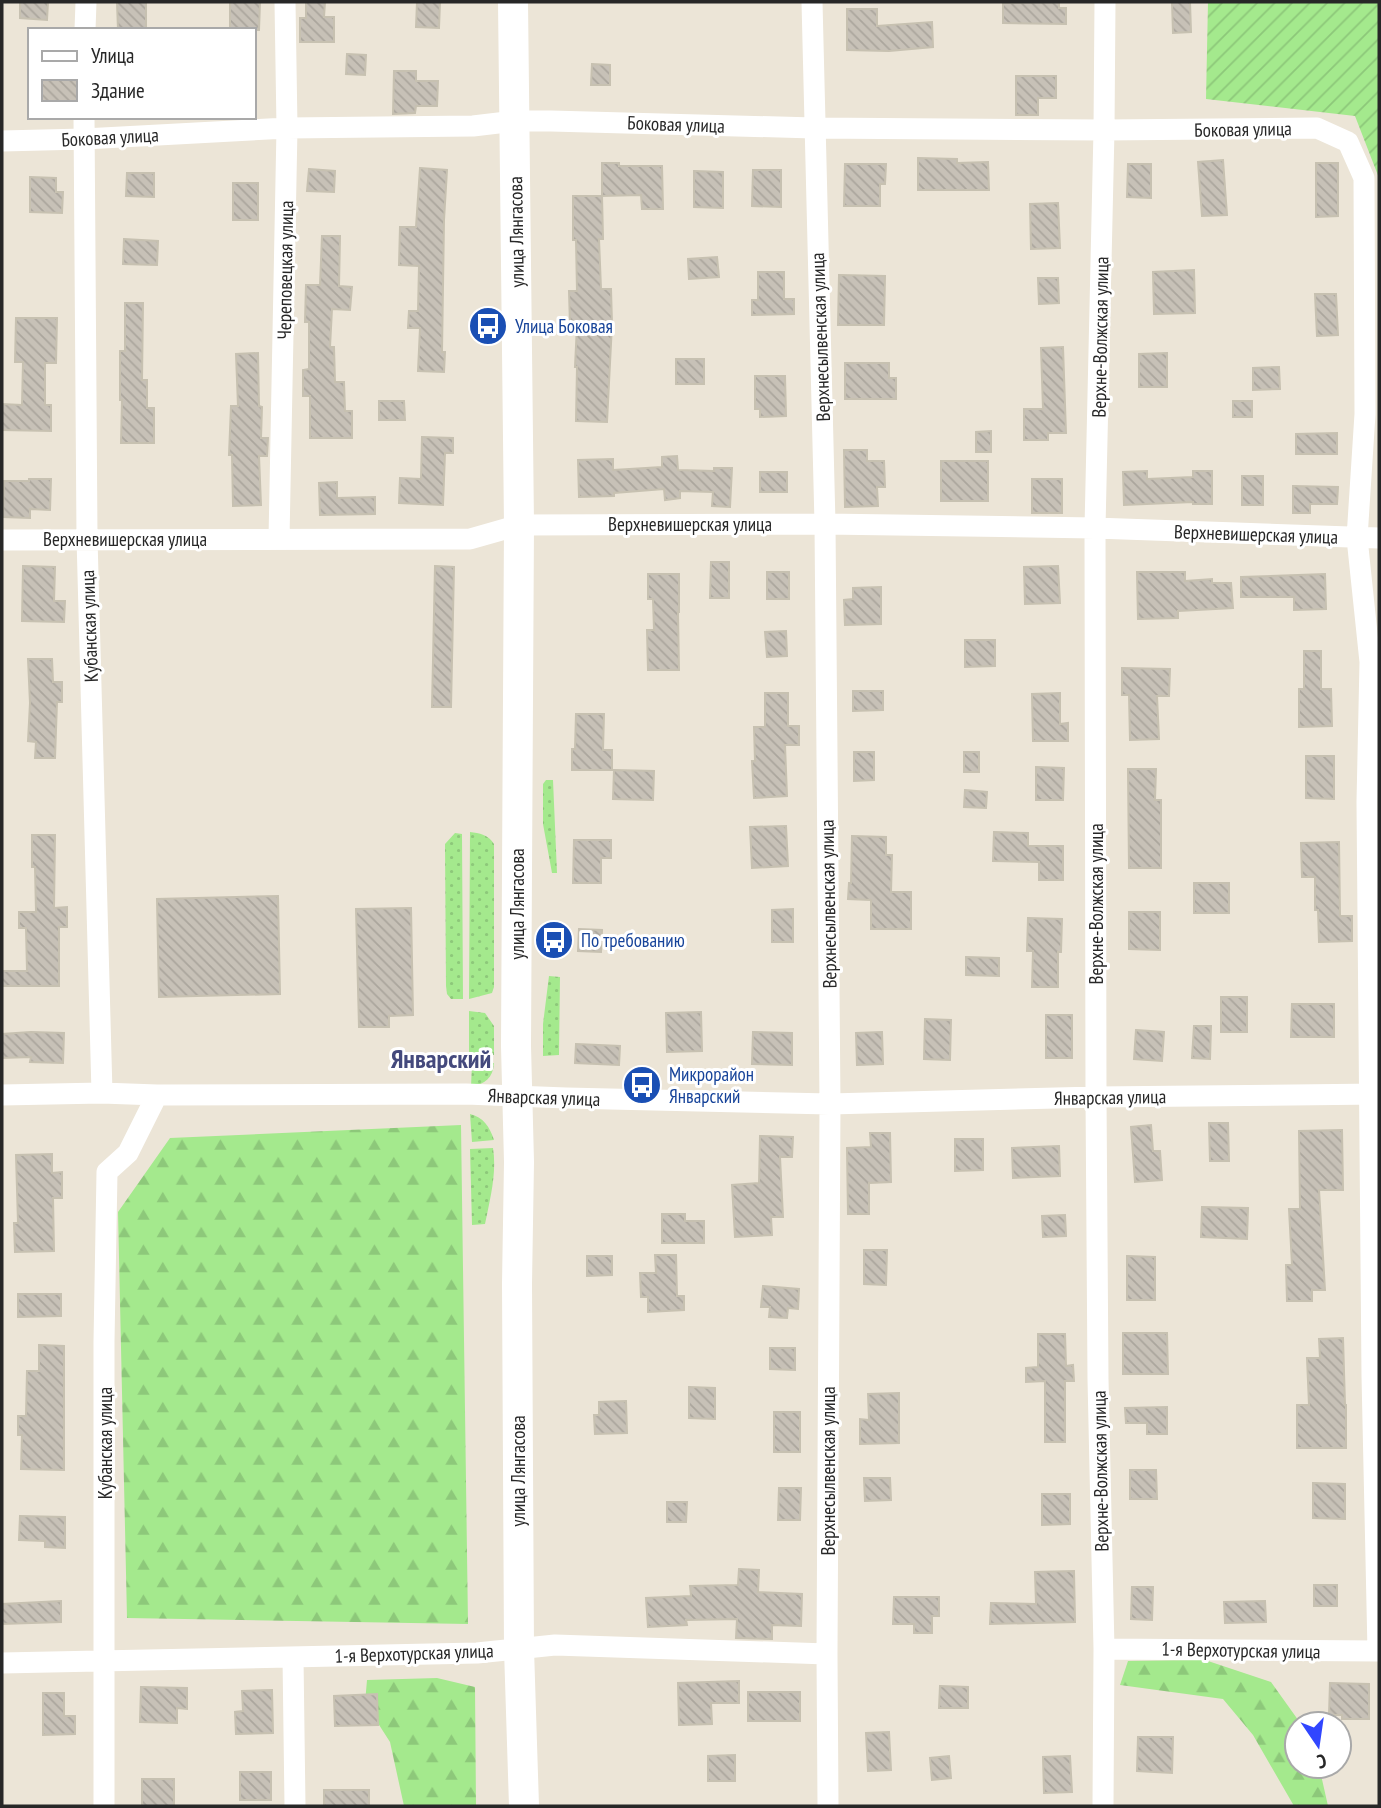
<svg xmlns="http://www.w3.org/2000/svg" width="1381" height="1808" font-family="'PT Sans Narrow',sans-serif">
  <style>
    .grass { fill: url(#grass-dots) }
    .forest { fill: url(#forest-firs) }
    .garden { fill: url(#garden-furrows) }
    .building { fill: url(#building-back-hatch); stroke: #c7c1b1; stroke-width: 2 }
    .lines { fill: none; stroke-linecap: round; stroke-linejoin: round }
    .minor { stroke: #fff; stroke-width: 21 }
    .secondary { stroke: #fff; stroke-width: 30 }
    .labels { text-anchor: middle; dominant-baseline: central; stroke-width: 6; stroke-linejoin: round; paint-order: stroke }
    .street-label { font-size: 19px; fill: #272727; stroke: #fff }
    .transit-label { font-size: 19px; fill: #164399; stroke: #fff; text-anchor: start }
    .district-label { font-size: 26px; font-weight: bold; fill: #44497c; stroke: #fff }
  </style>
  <defs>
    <pattern id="grass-dots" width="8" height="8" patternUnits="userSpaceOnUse" patternTransform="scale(1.75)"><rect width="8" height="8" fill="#a4e98d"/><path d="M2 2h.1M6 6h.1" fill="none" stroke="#8dc87a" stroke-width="1.8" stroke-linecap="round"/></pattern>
    <pattern id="forest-firs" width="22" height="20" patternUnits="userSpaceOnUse" patternTransform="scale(1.75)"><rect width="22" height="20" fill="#a4e98d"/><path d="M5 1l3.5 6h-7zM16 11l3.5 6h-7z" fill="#8dc87a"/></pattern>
    <pattern id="garden-furrows" width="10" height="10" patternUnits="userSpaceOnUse" patternTransform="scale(1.75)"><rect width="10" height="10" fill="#a4e98d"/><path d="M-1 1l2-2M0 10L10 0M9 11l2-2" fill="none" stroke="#8dc87a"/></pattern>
    <pattern id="building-back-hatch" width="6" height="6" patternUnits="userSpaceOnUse" patternTransform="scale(1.75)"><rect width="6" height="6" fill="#c7c1b7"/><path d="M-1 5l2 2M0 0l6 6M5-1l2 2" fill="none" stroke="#aba69d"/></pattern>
  </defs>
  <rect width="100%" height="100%" fill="#ece5d7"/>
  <path class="grass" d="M546 780H553L557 873H552L543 824V784Z
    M470 832C479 833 489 835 494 844V987L492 993 469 999Z
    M455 833 462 834 463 999H451L447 994 446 986 445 844Z
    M549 976 560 977 559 1055 543 1056V1024Z
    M469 1011 485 1013 494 1026V1055H469Z
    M472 1063H494C493 1078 485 1084 471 1087Z
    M470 1114C483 1117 490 1127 494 1140L472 1142Z
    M493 1148C497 1173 490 1199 485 1224L472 1225 470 1149Z"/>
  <path class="forest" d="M461 1125 468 1624 127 1618 118 1212 170 1138Z
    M1205 1660 1271 1682 1301 1724H1297V1766H1319L1328 1806H1294L1253 1735 1223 1699 1120 1685 1128 1661Z
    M437 1678 475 1687 476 1806H404L390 1742 365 1703 367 1680Z"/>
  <path class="garden" d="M1208 2H1379V178L1355 116 1206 99Z"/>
  <path class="building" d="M20 2H48L47 20 20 18Z
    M117 2H146V30H118Z
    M230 2H260L259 30H230Z
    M306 2H325L324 17H334V42H300V18H306Z
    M417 2H440L439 28 416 27Z
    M1059 2V8H1066V24L1003 23V3Z
    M1172 2H1190L1191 32 1173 33Z
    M847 9H877V26L932 22 933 47 889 51 847 50Z
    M347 54 366 55 365 75 346 74Z
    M592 64 610 65V85H591Z
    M394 71H416V81H438L437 106H416L415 113 393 114Z
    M1016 76H1056V98H1038V115H1016Z
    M918 158 957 159V163L988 162 989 190H918Z
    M1223 160 1227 215 1202 216 1198 162Z
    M602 163H619V166H662L663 209H642L641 195 602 196Z
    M1316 163H1338V216L1316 217Z
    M845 164H886L885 184H880V206H844Z
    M1128 164H1151V198L1127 197Z
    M420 168 447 170 444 220 442 352H445L444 372 418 371 420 328H408L409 311H418L419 266 399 265 400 227H416Z
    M309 169 335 171 334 192 307 191Z
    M753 170H781V207L752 206Z
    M694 171 723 172V208L694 207Z
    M127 173H154V197L126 196Z
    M30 177 56 178V192H63L62 213 30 212Z
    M233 183H258V220H233Z
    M573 196H602L603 239H599L601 289H611L612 324 607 422 576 421 577 367H575L577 325H570L569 291H577L576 240H573Z
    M1058 203 1060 248 1031 249 1030 204Z
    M322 236H340L339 286 352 287 350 310 332 309 330 347H334L335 382H344L345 411H352V438H310V396H303V370L309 369V322H305L306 285H320Z
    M124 239 158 241 157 265 123 264Z
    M717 257 719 277 689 279 688 259Z
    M1194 270 1195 313 1154 314 1153 272Z
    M758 272H784V299H794V314L752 315V300H758Z
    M839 275 885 276 884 325H838Z
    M1038 278H1058L1059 303 1039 304Z
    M1315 294H1336L1338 335 1317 336Z
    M125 303H143L142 380H147V408H154V443H121L122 400H120V351H125Z
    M16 318H57L56 363H45V405H51V431L2 430V404L22 405 23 362H15Z
    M1063 347 1066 433H1048V440H1024V409H1043L1041 348Z
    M258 353 259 406 262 407 261 438H268L267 456H259L261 505 233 506 232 455H229L231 406H238L236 354Z
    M1167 353V387H1139V354Z
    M676 359H704V384H676Z
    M845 363H889V378H896V399H845Z
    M1279 367 1280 389 1253 390V368Z
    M755 376H785L786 416 760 417V409H755Z
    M379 401H404L405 420H379Z
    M1233 401H1252V417H1233Z
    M991 431V452H976V432Z
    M1337 433V454H1296V434Z
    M422 437 453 438V453H445L443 505 399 503 400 478 421 479Z
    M844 450H867V461H884L885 487H877L878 506 845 507Z
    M677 456 678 470 714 471V468H732L730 507 712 506 713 492 680 491V498L665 500 664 489 614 493V496L579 497 578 460 613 459V470L662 467V457Z
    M941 461H988V501H941Z
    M1147 471V479L1193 477V471H1212V504H1193V502L1124 505 1123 472Z
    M760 472H787V492H760Z
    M1242 476H1263V505H1242Z
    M29 479H51L50 510 30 509V518L3 517 4 481H29Z
    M1032 479H1062V513H1032Z
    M337 482V498L375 497V514L320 515 319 483Z
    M1293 486 1338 487 1337 504H1310V513H1293Z
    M711 562H729V598H710Z
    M23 566 55 567 54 601H65L64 622 22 621Z
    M435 566 454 567 451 707H432Z
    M1058 566 1060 603 1025 604 1024 567Z
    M767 572H789V599H767Z
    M1137 572H1185V581L1212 579V583H1231L1233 608 1178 611V618L1138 619Z
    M648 574H679V612H678L679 670H648L647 630H654L653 599H648Z
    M1325 574 1326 609 1294 610V597H1241V577Z
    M881 587V624L845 625 844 600 853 599V588Z
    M786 631 787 656 767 657 765 632Z
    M965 640H995V666L965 667Z
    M1304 651H1321V689H1331L1332 726 1299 727V689H1304Z
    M28 659H52L53 682H62V702H57L55 758H35L36 742 28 741 30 703Z
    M1122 668 1170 669 1169 696H1157L1159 739 1130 740 1129 695H1122Z
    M853 691H883V710L853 711Z
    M765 693H788V726H799V745H785L787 796 754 798 752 761H755L754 727H765Z
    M1060 693V724L1068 723V741H1033L1032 694Z
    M576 714H604L603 750H612V770H572V749H575Z
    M854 752H874V780L854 781Z
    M964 752H979V772H964Z
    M1306 756H1334V799L1306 798Z
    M1036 767 1064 768 1063 800H1036Z
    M1128 769H1156L1155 800H1161V868H1129Z
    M614 770 654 771 653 800 613 799Z
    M965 790 987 792 986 808 964 807Z
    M786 826 788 866 752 868 750 827Z
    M994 832 1028 833V846H1063V880H1039V862L993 861Z
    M32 835H55L54 908 67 907V927H59V986H2V971H27L26 928H19V912H36L35 867H32Z
    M852 836 886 837V855H892L891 892H911V929H871V900L848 899 849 883H851Z
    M574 840H611V858H601V883H573Z
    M1339 842 1340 916H1352V941L1319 942 1318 910H1315V877H1302L1301 843Z
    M1194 883H1229V913H1194Z
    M278 896 280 994 159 997 157 899Z
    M411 908 413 1015 389 1016V1027H359L356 909Z
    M793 909V942H772V910Z
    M1129 912H1160V950L1129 949Z
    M1028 918 1062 919 1061 952H1058V987H1032L1033 951H1027Z
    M579 929 602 930 601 952 578 951Z
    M966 957 999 958V976L966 975Z
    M1221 997H1247V1032H1221Z
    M1292 1004H1334V1037H1291Z
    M701 1012 702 1051 667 1052 666 1013Z
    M1046 1015H1072V1058H1046Z
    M925 1019 951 1020 950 1060 924 1059Z
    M1194 1026H1211L1210 1059 1192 1058Z
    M1136 1030 1164 1032 1162 1061 1134 1059Z
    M31 1032 64 1033 63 1063 30 1062 31 1057 2 1058V1034Z
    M753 1032 792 1033V1065L752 1064Z
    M882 1032 883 1064 857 1065 856 1033Z
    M576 1044 620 1046 619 1065 575 1063Z
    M1209 1123H1228L1229 1161H1210Z
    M1151 1125 1153 1151H1160L1162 1180 1135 1182 1131 1127Z
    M1342 1130 1343 1190H1319L1325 1290H1312V1301H1287L1286 1265H1292L1289 1209H1300L1299 1131Z
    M870 1133H890L891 1182 869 1183V1214H848L847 1148 871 1147Z
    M760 1136 793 1137 792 1157H780L783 1217H771L772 1235 735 1237 732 1185 759 1183Z
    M955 1139H983V1170L955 1171Z
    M1059 1146 1060 1176 1013 1178 1012 1148Z
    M52 1154V1173L62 1172V1198H53L54 1251 15 1252 14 1223H18L16 1155Z
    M1202 1207 1248 1208 1247 1239 1201 1237Z
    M662 1214H685V1221H704V1243H662Z
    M1065 1215 1066 1236 1043 1237 1042 1216Z
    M864 1250H887L886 1285 864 1284Z
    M655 1255H676L677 1296H684V1310L648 1312V1297H641L640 1273H656Z
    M587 1256H612V1275L587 1276Z
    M1127 1256 1155 1257V1300H1127Z
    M763 1286 799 1289 798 1309 788 1308 787 1318 769 1317 770 1307H761Z
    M18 1294H61V1316L18 1317Z
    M1123 1333H1167L1168 1374H1123Z
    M1038 1334H1065L1066 1366 1073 1365 1074 1381H1065V1442H1045V1381L1026 1382V1368L1038 1367Z
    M1343 1338 1345 1405H1346V1448H1297V1405H1309L1307 1358H1320L1319 1339Z
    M39 1345 64 1346V1470L21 1469 22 1435H18V1416H26L27 1371H39Z
    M770 1348H795V1370L770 1369Z
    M689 1387 715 1388V1419L689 1418Z
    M899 1393V1443L860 1444V1419L869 1420 868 1394Z
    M626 1401 627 1433 595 1434 594 1415H599V1402Z
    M1167 1407V1434H1147V1423H1126L1125 1408Z
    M774 1412H800V1452H774Z
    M1130 1470H1156L1157 1499H1130Z
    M864 1478H890L891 1500 865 1501Z
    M1313 1483 1345 1484V1519L1313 1518Z
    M779 1488H801L800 1520H778Z
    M1042 1494H1070V1524L1042 1525Z
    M667 1502H687L686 1522H667Z
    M20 1516 65 1517V1548L45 1547V1541L19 1540Z
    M739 1569 759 1570 758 1592 802 1594 801 1626 772 1625V1639L736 1638 737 1619 686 1620 687 1625 648 1627 646 1598 691 1596 690 1586 738 1585Z
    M1074 1571 1075 1622 990 1624 991 1603 1036 1604 1035 1572Z
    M1314 1585H1337V1606H1314Z
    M1132 1587H1153L1152 1620 1131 1619Z
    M894 1597H939V1616H932V1633H914V1624H893Z
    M61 1601V1622L2 1624V1604Z
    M1265 1601 1266 1622 1225 1623 1224 1602Z
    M739 1681V1703H711L712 1724 679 1725 678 1683Z
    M1330 1683 1369 1684V1719H1342V1715H1329Z
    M940 1686 968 1687V1708H939Z
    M141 1687 187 1688V1709L177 1708V1723L140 1722Z
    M272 1690 273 1733 236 1734 235 1712 243 1711 242 1691Z
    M748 1692H800V1721H748Z
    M43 1693H64V1716H75V1734L43 1735Z
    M377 1694 378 1725 335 1726 334 1696Z
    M889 1732 891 1770 868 1771 866 1733Z
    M1138 1737H1173L1172 1773 1137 1771Z
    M735 1755V1781H708V1756Z
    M949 1756 951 1778 932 1780 930 1758Z
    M1070 1756 1072 1792 1044 1793 1043 1757Z
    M240 1772H271V1800H240Z
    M142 1779H174V1806H142Z
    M324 1790H369V1806H324Z"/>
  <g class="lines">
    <path class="minor" d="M812 2 825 524 830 1104 827 1654 828 1806
      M85 30 86 2
      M84 117 87 538 102 1093
      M2 141 84 139 287 128 473 126 515 121H551L814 128 1104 130 1317 128 1348 142 1364 178 1365 414 1357 538 1370 662 1367 802 1372 1376 1378 1651
      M279 539 287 128 285 2
      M2 540 470 539 519 525 825 524 1095 528 1379 538
      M2 1095 102 1093 157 1095 466 1094 566 1098 830 1104 1096 1097 1379 1094
      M1104 1649 1379 1651
      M293 1657 295 1806
      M2 1663 477 1653 555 1645 827 1654
      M104 1806V1342L107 1172 128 1153 157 1095
      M1103 1806 1104 1649 1098 1379 1096 1097 1095 528 1104 130 1105 2"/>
    <path class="secondary" d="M513 2 519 525 516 1046 519 1162 517 1284 519 1649 524 1806"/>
  </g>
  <defs>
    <symbol id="bus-disc" viewBox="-11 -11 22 22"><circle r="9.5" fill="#1a4fb4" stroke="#fff"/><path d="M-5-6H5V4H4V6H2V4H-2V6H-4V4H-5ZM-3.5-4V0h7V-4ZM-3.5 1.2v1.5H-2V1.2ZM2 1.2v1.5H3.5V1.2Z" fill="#fff"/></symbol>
  </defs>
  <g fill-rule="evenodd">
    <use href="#bus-disc" x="466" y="304" width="44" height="44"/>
    <use href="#bus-disc" x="532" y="918" width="44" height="44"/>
    <use href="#bus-disc" x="620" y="1063" width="44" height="44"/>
  </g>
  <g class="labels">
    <g class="street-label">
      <text transform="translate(676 124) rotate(2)">Боковая улица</text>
      <text transform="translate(1243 129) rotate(-1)">Боковая улица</text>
      <text transform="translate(110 137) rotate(-3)">Боковая улица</text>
      <text transform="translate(516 232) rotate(-91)">улица Лянгасова</text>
      <text transform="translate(285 270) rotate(-89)">Череповецкая улица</text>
      <text transform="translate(820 337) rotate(-92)">Верхнесылвенская улица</text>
      <text transform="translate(1100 337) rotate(-89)">Верхне-Волжская улица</text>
      <text x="690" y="524">Верхневишерская улица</text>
      <text transform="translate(1256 534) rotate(2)">Верхневишерская улица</text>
      <text x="125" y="539">Верхневишерская улица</text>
      <text transform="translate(89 626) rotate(-92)">Кубанская улица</text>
      <text transform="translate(517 904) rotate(-90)">улица Лянгасова</text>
      <text transform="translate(828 904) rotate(-91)">Верхнесылвенская улица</text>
      <text transform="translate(1096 904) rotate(-90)">Верхне-Волжская улица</text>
      <text transform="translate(544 1097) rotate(2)">Январская улица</text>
      <text transform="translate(1110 1097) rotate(-1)">Январская улица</text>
      <text transform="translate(105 1443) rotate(-90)">Кубанская улица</text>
      <text transform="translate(518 1471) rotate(-90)">улица Лянгасова</text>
      <text transform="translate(828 1471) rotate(-90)">Верхнесылвенская улица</text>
      <text transform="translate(1100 1471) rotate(-91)">Верхне-Волжская улица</text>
      <text transform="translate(1241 1650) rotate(1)">1-я Верхотурская улица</text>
      <text transform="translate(414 1653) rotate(-2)">1-я Верхотурская улица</text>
    </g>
    <g class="transit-label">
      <text x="515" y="326">Улица Боковая</text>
      <text x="581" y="940">По требованию</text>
      <text x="669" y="1074">Микрорайон<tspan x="669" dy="22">Январский</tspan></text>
    </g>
    <g class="district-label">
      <text x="441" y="1058">Январский</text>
    </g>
  </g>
  <rect width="1381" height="1808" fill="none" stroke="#272727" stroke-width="7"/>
  <rect x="28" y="28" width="228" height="91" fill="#ffffff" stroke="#a9a9a9" stroke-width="2"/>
  <rect x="42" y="51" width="35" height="10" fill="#ffffff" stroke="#a9a9a9" stroke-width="2"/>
  <text x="91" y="63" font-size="21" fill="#272727">Улица</text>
  <rect x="42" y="80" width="35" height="21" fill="url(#building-back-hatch)" stroke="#a9a9a9" stroke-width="2"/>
  <text x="91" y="98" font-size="21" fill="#272727">Здание</text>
  <g transform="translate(1318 1745) rotate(167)"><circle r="33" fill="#ffffff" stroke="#a9a9a9" stroke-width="2"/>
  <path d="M0-5L12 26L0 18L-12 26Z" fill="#3146ff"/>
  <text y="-10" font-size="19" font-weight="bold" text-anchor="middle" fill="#272727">С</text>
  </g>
</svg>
